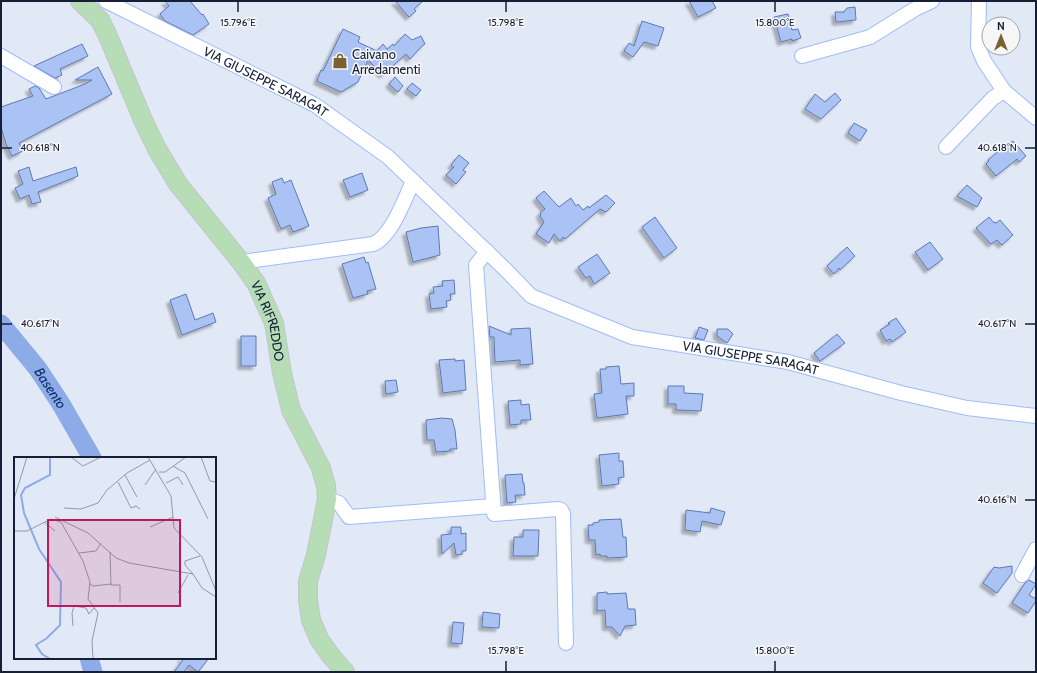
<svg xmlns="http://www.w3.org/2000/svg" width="1037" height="673" font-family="Cabin,sans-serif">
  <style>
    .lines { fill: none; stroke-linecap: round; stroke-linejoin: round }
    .river { stroke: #8dabe7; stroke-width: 19 }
    .building { fill: #aac3f4; stroke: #5d79b2; filter: url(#shadow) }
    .minor-casing { stroke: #9dbcf9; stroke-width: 16 }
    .major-casing { stroke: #c2c5cb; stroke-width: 20 }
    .minor { stroke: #fff; stroke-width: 14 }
    .major { stroke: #b7ddb6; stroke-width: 18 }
    .ticks { fill: none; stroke: #152037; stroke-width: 1.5 }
    .labels { text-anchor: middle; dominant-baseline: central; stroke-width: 3; stroke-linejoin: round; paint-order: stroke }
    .poi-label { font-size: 13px; fill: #152037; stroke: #f6f6f6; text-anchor: start }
    .street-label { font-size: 13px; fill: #152037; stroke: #f6f6f6 }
    .water-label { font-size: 14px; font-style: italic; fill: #112e72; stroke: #f6f6f6 }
    .inset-river { fill: none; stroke: #8dabe7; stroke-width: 2 }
    .inset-road { fill: none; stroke: #9099aa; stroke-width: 1 }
    .view { fill: #c2185b; fill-opacity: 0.15; stroke: #c2185b; stroke-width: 2 }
    .inset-edge { fill: none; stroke: #152037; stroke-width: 2 }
    .ticks-label { font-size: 10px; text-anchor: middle; fill: #152037; stroke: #f6f6f6; stroke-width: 3; stroke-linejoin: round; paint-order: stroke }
  </style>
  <defs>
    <filter id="shadow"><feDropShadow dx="-3.5" dy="3.5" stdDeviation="1" flood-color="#0004"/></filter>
  </defs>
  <rect width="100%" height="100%" fill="#e2e9f6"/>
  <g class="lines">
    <g class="river">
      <path id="s1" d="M1 324 38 369 61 404 92 458"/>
      <path d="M89 658 93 672"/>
    </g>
  </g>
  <path class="building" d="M165 1H190L202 15 203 14 209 24 193 35 165 21 160 14 169 6Z
    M395 1H423L414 9 416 11 409 17Z
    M689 1H712L716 8 698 17Z
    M855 7 856 20 836 22 835 12H844L847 8Z
    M788 14 792 30 798 29 801 38 792 41V39L781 42 774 17Z
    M642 21 664 28 658 46 644 42 633 57 624 51 629 43 634 46Z
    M343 29 360 37 358 42 377 51 383 44 387 49 393 44 394 46 405 34 412 40 421 36 425 44 422 46 410 59 406 54 383 75 368 60 358 82 341 92 317 81 321 70 323 71Z
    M82 44 88 56 60 69 62 75 55 78 34 66Z
    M98 67 112 94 19 143 23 151 12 156 6 144 1 127V107L33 96 29 89 35 86 39 88 46 99 85 84 92 80H75Z
    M395 77 403 86 398 92 389 84Z
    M412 83 421 90 416 96 407 89Z
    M835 93 841 100 821 119 805 109 815 94 825 102Z
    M854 123 867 130 860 141 848 133Z
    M1013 141 1026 156 1019 162 1017 159 996 176 986 164 989 161 988 160 1001 149Z
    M459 155 469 163 463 170 466 172 456 184 446 175 454 167 451 165Z
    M29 167 33 181 76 167 78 176 38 192 41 202 32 204 29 195 20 199 15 188 23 184 18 171Z
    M362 173 368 190 350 197 343 180Z
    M282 178 284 183 291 180 309 226 293 232 290 225 281 229 268 198 276 194 272 182Z
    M967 185 982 198 977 207 957 196Z
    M544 191 559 207 571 198 576 206 578 204 583 210 588 206 589 208 606 195 615 203 606 212 600 209 565 239 563 237 560 241 554 234 549 243 536 234 544 222 540 216 541 215 540 213 545 209 536 198Z
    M655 217 677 248 664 258 642 227Z
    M989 217 994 223V222L996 223 1000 220 1013 235 1002 245 997 240 991 244 976 228Z
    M438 226 440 255 413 262 406 232 421 228Z
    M930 242 943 259 928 270 915 252Z
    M847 247 855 256 840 270 839 268 834 274 827 266Z
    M597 254 610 273 594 284 590 276 586 278 578 267Z
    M364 257 366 263 368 262 376 289 367 291 368 294 353 298 342 264Z
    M454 280 455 294H450L451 300 446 301 447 307 431 309 429 294 434 293 433 287 443 286 442 281Z
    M186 294 195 320 213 313 216 322 182 335 170 300Z
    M896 318 906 332 892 342 890 339 886 341 880 330 890 324 888 323Z
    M489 326 511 335V329L530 328 533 364 520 365V360L495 362 494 337H490Z
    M699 327 708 330 704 340 695 338Z
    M717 329H728L733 334 727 343 717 336Z
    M837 334 845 343 820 361 814 353Z
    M241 336H256V366H241Z
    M455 359V361L464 360 466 390 443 393 439 360Z
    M619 366 621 384 634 383V396H626L628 414 597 418 594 394 602 393 600 369H606V367Z
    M396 380 398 392 386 394 385 381Z
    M668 386H684V393L703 394 701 411 676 410V404H668Z
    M521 400V405L529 404 531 420H521V424L510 425 508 401Z
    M442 418 452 419 455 430 457 449H450V451L436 452 434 440H427L426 420Z
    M619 453V461H623L624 477 618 478 619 484 602 486 599 455Z
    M522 474 523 483H524L525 495H515L516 502 507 503 505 475Z
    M711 508 725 512 721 525 702 521 700 532 685 530 686 510 710 513Z
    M621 519 623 537H626L627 557 607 558V556H600V554L596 555 595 540H589L588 525H593V523L599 522V520Z
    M451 527H461V534L466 533V551H462V554L456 555 454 543 442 554 441 535 451 534Z
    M523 530H539L538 556H513L514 537H523Z
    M1012 566V573L997 593 983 583 994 567 999 568Z
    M1029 580 1036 584 1029 595 1036 599V601L1028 613 1012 603 1025 583Z
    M607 592V594L626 593 628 609H635L636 625 625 626 620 636 612 627H606L605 610 597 611V593Z
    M483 612 500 614 499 628 482 627Z
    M453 622 464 623 462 644 451 643Z
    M181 658H209L198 672 189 665 184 672H174L183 660Z"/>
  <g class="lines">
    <defs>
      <g id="minor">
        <path id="s2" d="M106 1 315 105 388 157 507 271 531 296 632 337 788 362 901 393 967 408 1036 416"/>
        <path d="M979 1 978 47 984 61 1004 91 1036 118"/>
        <path d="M1 56 54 87"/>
        <path d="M802 56 870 37 915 9 932 1"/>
        <path d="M946 147 993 98 1004 91"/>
        <path d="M487 251 476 265 494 514 558 509 561 510 563 514 566 643"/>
        <path d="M241 262 373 244C391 237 405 199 413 181"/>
        <path d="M327 499 339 503 349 517 493 506"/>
        <path d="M1022 575 1036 549"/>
      </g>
      <g id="major">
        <path id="s3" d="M80 1 100 20 107 34 143 120 157 149 178 184 241 262 256 283 274 323 282 373 291 410 321 468 326 486 327 499 316 555 308 581V600L311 620 319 639 331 656 345 672"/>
      </g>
    </defs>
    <use href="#minor" class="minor-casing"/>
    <use href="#major" class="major-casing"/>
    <use href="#minor" class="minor"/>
    <use href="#major" class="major"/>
  </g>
  <path class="ticks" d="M238 2V12M506 2V12M775 2V12M2 148H12M1025 148H1035M2 324H12M1025 324H1035M1025 500H1035M506 661V671M775 661V671"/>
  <defs>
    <symbol id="shop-bare" viewBox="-9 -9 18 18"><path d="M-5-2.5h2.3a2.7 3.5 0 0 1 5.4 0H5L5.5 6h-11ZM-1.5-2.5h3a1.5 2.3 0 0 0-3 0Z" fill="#796232" stroke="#f6f6f6" stroke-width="2.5" paint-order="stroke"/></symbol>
  </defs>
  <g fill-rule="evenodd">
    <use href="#shop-bare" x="329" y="50" width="22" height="22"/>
  </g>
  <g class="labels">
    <g class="poi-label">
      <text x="352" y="54">Caivano<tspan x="352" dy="15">Arredamenti</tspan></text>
    </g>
    <g class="street-label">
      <text stroke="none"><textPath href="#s2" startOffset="179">VIA GIUSEPPE SARAGAT</textPath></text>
      <text stroke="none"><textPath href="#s3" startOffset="376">VIA RIFREDDO</textPath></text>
      <text stroke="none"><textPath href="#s2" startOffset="752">VIA GIUSEPPE SARAGAT</textPath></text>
    </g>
    <g class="water-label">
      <text stroke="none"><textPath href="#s1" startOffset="81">Basento</textPath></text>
    </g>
  </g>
  <g transform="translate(14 457)">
    <rect width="202" height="202" fill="#e2e9f6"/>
    <path class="inset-river" d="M36 202 28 197 22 188 33 181 46 168 47 125 25 92 10 56 7 38 11 31 36 18V0"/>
    <path class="inset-road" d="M57 0 69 9 87 0M134 0 157 39 160 71 188 100 202 134M187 0 196 24 202 25M159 9 171 16 194 62M145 15H151L172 0M111 18 123 40M104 25 117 51 122 49 126 52M152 26 164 20 169 28M131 28 142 12M0 42 13 0M50 51 67 52 84 46 93 33 113 16 136 3M41 60 74 76 102 101 115 106 179 117 188 131 202 140M30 65 41 74M136 70 159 60M0 74H13L37 62 47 65 69 104 76 125 74 142 84 156 78 184 79 202M96 95 97 128H106V145M65 96 82 94 87 86M179 117 171 108V104L186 99M76 127 79 129 97 127M164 136 174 118M59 169 58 156 60 149 72 151 75 157 80 151M183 202H197"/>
    <path class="view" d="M34 63H166V149H34Z"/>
    <rect width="202" height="202" class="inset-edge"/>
  </g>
  <g class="ticks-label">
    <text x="238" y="26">15.796°E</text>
    <text x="506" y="26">15.798°E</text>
    <text x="775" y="26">15.800°E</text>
    <text x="40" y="151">40.618°N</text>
    <text x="997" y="151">40.618°N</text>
    <text x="40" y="327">40.617°N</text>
    <text x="997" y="327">40.617°N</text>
    <text x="997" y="503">40.616°N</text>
    <text x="506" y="654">15.798°E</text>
    <text x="775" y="654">15.800°E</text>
  </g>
  <rect width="1037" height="673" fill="none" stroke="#152037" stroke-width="4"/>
  <g transform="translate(1001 36)"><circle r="19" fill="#f6f6f6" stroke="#9ca0aa"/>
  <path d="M0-3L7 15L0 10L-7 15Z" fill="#796232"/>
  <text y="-6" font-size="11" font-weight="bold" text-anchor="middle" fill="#152037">N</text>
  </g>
</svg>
